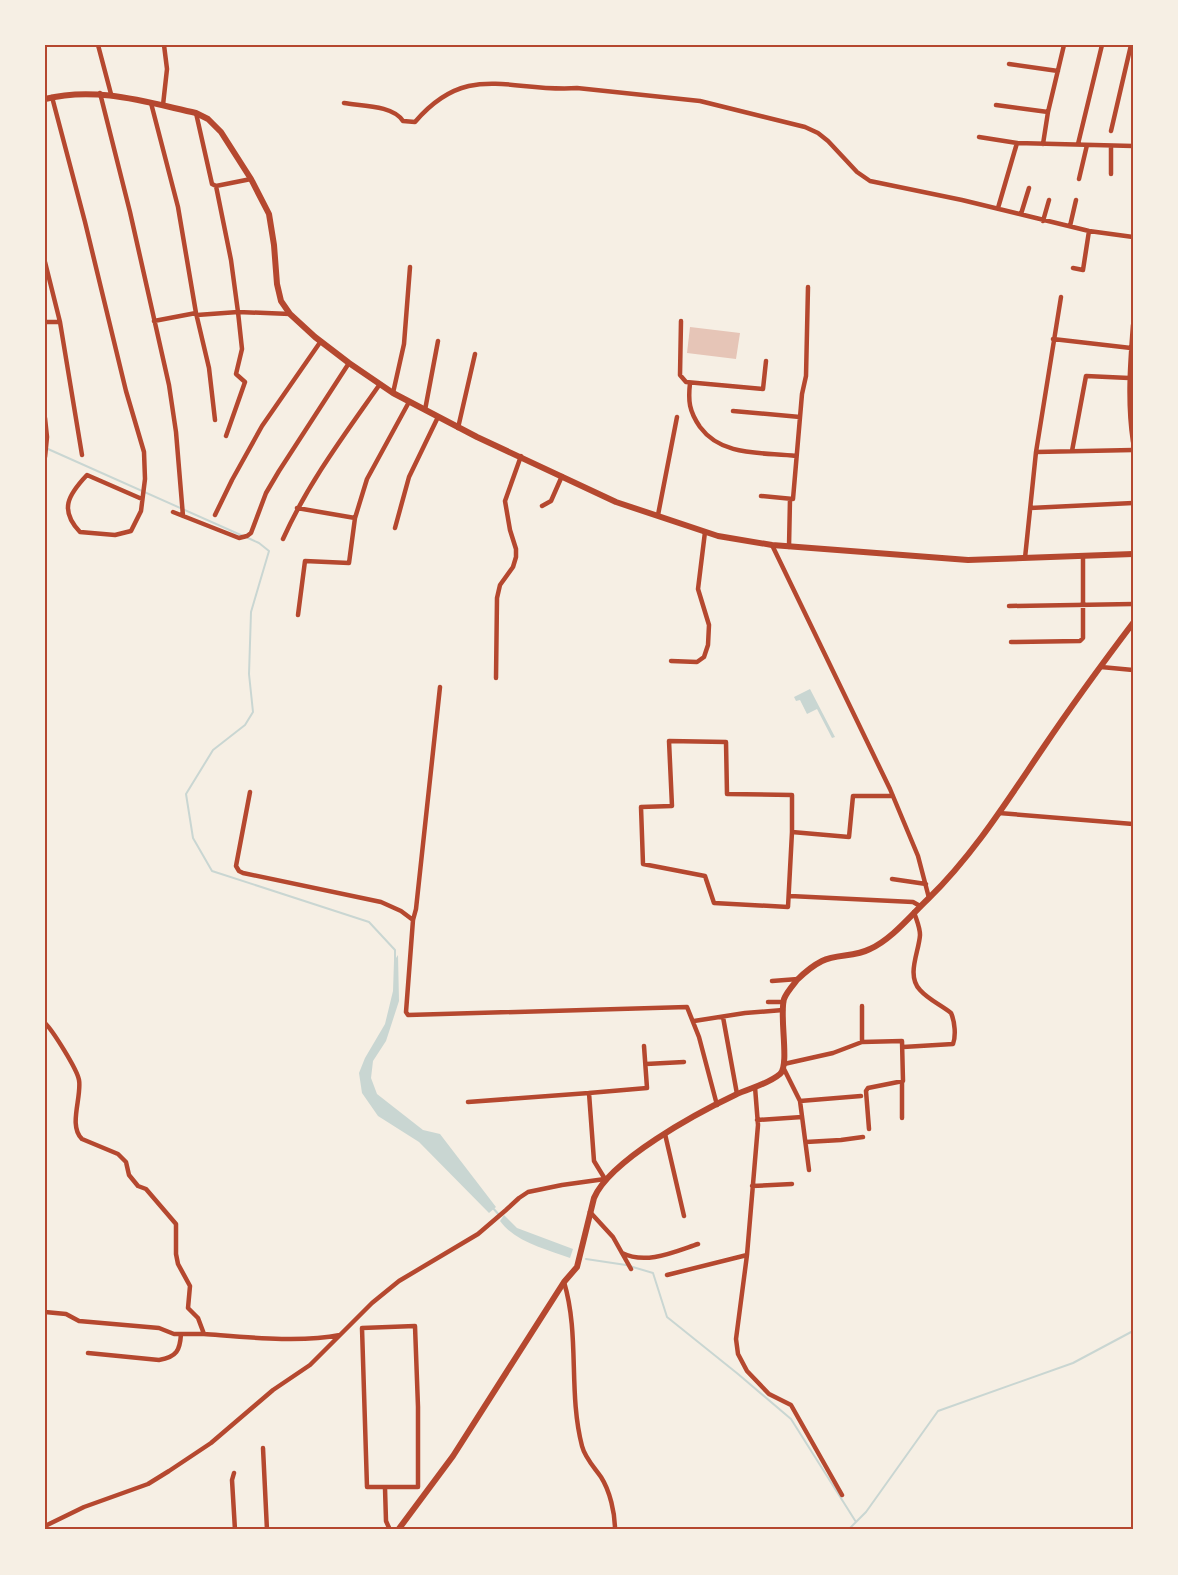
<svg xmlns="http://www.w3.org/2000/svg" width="1178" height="1575" font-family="'Archivo Narrow',sans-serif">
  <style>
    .water { fill: #c9d6d2 }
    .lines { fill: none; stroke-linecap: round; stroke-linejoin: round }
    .stream { stroke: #c9d6d2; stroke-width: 2 }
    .building { fill: #e6c5b7 }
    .minor { stroke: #b5482f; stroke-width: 4.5 }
    .tertiary { stroke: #b5482f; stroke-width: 6 }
    .neatline { fill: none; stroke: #b5482f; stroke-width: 2 }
  </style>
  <rect width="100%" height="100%" fill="#f6efe4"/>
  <path class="water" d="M810 689 835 737 832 738 817 709 807 714 800 700 796 701 794 697Z
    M398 955 399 1001 386 1041 373 1061 371 1078 377 1094 423 1130 440 1134 496 1207 489 1213 419 1142 378 1116 362 1093 359 1073 365 1058 385 1024 393 991 394 961Z
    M504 1215 517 1228 573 1249 570 1258C546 1249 515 1242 500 1221Z"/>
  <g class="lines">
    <path class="stream" d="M48 449 243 536
      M248 538 259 543 269 551 251 612 249 674 253 712 245 725 213 750 186 794 193 838 212 871 369 922 395 950V962
      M492 1207 500 1216
      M586 1259 626 1265 653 1273 667 1317 738 1374 791 1419 856 1522
      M848 1530 866 1512 938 1411 1073 1363 1133 1331"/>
  </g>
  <path class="building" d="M690 327 740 333 736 359 687 353Z"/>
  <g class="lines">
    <path class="minor" d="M98 45 111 94
      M1009 64 1058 71
      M100 93 130 212 169 385 176 432 183 516
      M52 97 85 222 126 391 144 452 145 479 141 511 131 531 115 535 80 532C59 510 68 495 87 475L142 499
      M151 103 178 207 196 313 209 368 215 420
      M344 103C361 106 393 105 403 121L415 122C468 60 511 93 577 88L700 101 805 127 818 133 828 141 857 172 870 181 962 200 1089 231 1133 237
      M163 105 167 69 164 45
      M996 105 1048 112
      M196 113 212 184 216 186 231 260 238 312 242 349 236 374 245 382 226 436
      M1111 131 1131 45
      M979 137 1017 143 1133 146
      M1043 144 1048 112 1064 45
      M1078 144 1102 45
      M1111 146V174
      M1079 179 1087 145
      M216 186 251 179
      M998 208 1017 143
      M1021 214 1029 188
      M1043 221 1049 200
      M1070 226 1076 200
      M45 262 60 322 82 455
      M1073 268 1083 270 1089 231
      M197 315 238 312 290 314
      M154 321 196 313
      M681 321 680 375 686 382 763 389 766 361
      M45 322H60
      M1133 325C1130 364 1127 402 1133 442
      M1053 339 1131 348
      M690 383C688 401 689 411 700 427 722 457 762 452 796 456
      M393 393 404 344 410 267
      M425 410 438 341
      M733 411 800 417
      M45 418 47 437 45 457
      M458 428 475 354
      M1072 451 1086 376 1129 378
      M1036 452 1133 450
      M761 496 793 499 802 394 806 376 808 287
      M542 506 551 501 562 476
      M297 508 355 518
      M1030 508 1133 503
      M173 512 239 538 247 536 251 533 266 493 279 471 349 363
      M215 515 232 480 262 426 321 341
      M658 515 677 417
      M395 528 409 477 438 417
      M283 539C308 483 345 434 380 384
      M772 545 890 789 918 856 929 898
      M789 547 790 499
      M1025 558 1036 452 1061 297
      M1009 606 1133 604
      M298 615 305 561 349 563 355 518 367 479 409 402
      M1011 642 1080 641 1083 638V556
      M671 661 697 662 704 657 708 645 709 625 698 589 705 532
      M1101 667 1133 670
      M496 678 497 598 500 585 513 567 516 557V549L510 530 505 501 521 456
      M440 687 416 909 413 920 406 1012 408 1015 687 1007 699 1037 717 1105
      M669 741 726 742 727 794 792 795V832L788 907 714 903 705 876 643 864 641 807 672 806Z
      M250 792 236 866 239 871 243 873 381 902 401 911 413 920
      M999 813 1133 824
      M792 832 849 837 853 796H893
      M892 879 926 884
      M790 896 913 902 920 906
      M772 981 798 979
      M768 1002H784
      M723 1017 737 1094
      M694 1021 745 1013 783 1010
      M45 1023C53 1031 77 1069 79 1080 82 1097 68 1126 82 1139L118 1154 126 1162 129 1175 138 1186 146 1189 176 1224V1254L178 1264 190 1286 188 1308 198 1318 204 1334C245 1337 300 1343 340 1335L372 1303 399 1281 478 1234 506 1210 519 1198 528 1192 562 1185 605 1179 594 1161 589 1093 647 1088 644 1046
      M862 1042V1006
      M903 1047 953 1044C956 1036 955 1022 951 1013 941 1005 929 1000 920 990 906 975 919 952 920 935 920 927 916 919 914 912
      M646 1064 684 1062
      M784 1064 833 1053 862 1042 902 1041 903 1081 868 1088 866 1091 869 1129
      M784 1069 800 1101 809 1170
      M902 1083V1118
      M755 1087 758 1125 747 1255 736 1339 738 1354 747 1371 769 1394 791 1405 842 1495
      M800 1101 861 1096
      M468 1102 589 1093
      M757 1120 802 1117
      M665 1134 684 1216
      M806 1142 841 1140 863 1137
      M752 1186 792 1184
      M590 1212 613 1237 631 1269
      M622 1253C646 1265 674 1252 698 1244
      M667 1275 747 1255
      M564 1282C580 1335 568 1392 582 1446 585 1458 594 1467 601 1477 610 1491 615 1513 615 1530
      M45 1312 66 1314 79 1321 159 1328 174 1334H204
      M415 1326 418 1407V1487H367L362 1328Z
      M88 1353 159 1360C177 1357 180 1350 181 1334
      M263 1448 267 1530
      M234 1473 232 1480 235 1530
      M385 1488 386 1521 390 1530
      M45 1526 84 1507 148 1484 169 1471 211 1443 273 1390 310 1365 340 1335"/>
    <path class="tertiary" d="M45 99C96 86 146 102 196 113L208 119 221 132 251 179 269 214 274 245 277 284 281 301 290 314 315 337 349 363 393 393 477 437 616 502 718 536 772 545 968 560 1133 554
      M398 1530 453 1456 564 1282 577 1267 594 1198C610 1160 697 1113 735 1095 749 1088 767 1085 780 1074 790 1065 779 1016 784 999 786 993 793 985 797 980 803 974 814 965 822 961 836 954 855 957 870 949 892 939 911 915 928 899 974 854 1007 801 1043 748 1072 705 1102 664 1133 623"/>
  </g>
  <rect width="1178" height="1575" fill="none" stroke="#f6efe4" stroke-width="93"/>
  <rect x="46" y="46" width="1086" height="1482" class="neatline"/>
</svg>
